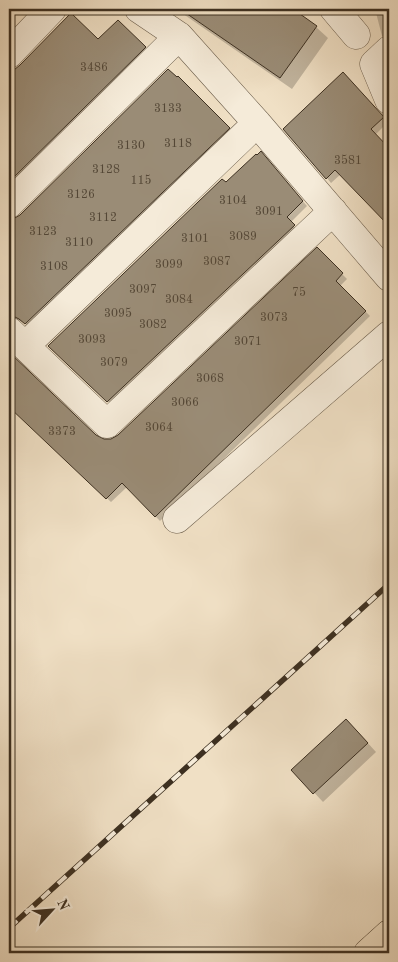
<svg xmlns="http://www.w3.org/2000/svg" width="398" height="962" font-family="'Old Standard TT',serif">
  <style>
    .shadow { fill: #0003 }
    .building { fill: #9a8c76; stroke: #3d3021 }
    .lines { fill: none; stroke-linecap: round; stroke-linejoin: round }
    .minor-casing { stroke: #6a5c4a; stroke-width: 29 }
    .major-casing { stroke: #3d3021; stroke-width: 29 }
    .minor { stroke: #f5ebd9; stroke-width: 28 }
    .major { stroke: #f0e0c5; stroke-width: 28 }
    .rail-casing { stroke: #3d3021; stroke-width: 5.5 }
    .rail { stroke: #f5ebd9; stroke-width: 4; stroke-dasharray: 11; stroke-linecap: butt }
    .labels { text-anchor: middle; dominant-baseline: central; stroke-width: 4; stroke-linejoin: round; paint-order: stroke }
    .number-label { font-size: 12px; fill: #544736 }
  </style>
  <rect width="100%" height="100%" fill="#f0e0c5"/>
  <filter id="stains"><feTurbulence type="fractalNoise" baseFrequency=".004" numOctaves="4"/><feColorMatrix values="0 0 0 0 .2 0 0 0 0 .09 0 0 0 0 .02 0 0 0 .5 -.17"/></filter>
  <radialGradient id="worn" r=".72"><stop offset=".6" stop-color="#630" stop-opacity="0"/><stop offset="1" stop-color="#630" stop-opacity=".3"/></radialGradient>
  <path class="shadow" d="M176 9H291L316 27 328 38 292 89Z
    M375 9H389V40L387 41 382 36Z
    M118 21 150 52 9 191V76L17 69 98 41Z
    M343 74 388 122 375 135 389 150V224L341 174 331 183 327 178Z
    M178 78 233 133 30 328 26 324 18 320 9 321V220H13L21 216Z
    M265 158 307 206 290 223 299 231 113 406 49 346 226 184Z
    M317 249 347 279 340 286 370 316 160 521 127 487 111 502 9 405V354L96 436 102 440H111L118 436Z
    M355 729 376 752 323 802 293 770Z"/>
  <path class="building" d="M180 9H293L317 26 280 78Z
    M71 13 98 39 118 20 146 47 9 182V74L20 65Z
    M168 69 177 77 178 76 230 128 25 324 19 319 13 316H9V219H13L20 215Z
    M343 72 384 117 371 129 389 148V226L335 170 326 179 283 129Z
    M261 151 303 201 287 217 295 225 107 402 48 346 222 179 226 182 256 154 257 155Z
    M317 247 343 273 336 281 366 311 155 517 122 483 106 499 9 407V352L96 435 104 439H111L118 435Z
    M346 719 368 743 313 794 291 770Z"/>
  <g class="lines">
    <defs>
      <path id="minor" d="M139 9 179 36 257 123 389 277
        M334 9 356 35
        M389 50 374 64 389 100
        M9 54 52 9
        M9 204 179 36
        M9 331 107 424 333 211
        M25 346 257 123
        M177 519 389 335"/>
      <path id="major" d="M368 953 389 934"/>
    </defs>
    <use href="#minor" class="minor-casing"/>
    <use href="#major" class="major-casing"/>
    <use href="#minor" class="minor"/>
    <use href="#major" class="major"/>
    <defs>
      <path id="rail" d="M9 928 389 584"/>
    </defs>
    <use href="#rail" class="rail-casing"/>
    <use href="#rail" class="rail"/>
  </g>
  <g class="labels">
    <g class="number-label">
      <text x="94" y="68">3486</text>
      <text x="168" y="109">3133</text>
      <text x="178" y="144">3118</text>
      <text x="131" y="146">3130</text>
      <text x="348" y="161">3581</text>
      <text x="106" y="170">3128</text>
      <text x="141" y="181">115</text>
      <text x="81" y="195">3126</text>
      <text x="233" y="201">3104</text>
      <text x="269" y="212">3091</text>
      <text x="103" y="218">3112</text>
      <text x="43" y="232">3123</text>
      <text x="243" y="237">3089</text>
      <text x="195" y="239">3101</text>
      <text x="79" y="243">3110</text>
      <text x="217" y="262">3087</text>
      <text x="169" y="265">3099</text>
      <text x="54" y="267">3108</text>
      <text x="143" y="290">3097</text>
      <text x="299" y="293">75</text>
      <text x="179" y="300">3084</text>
      <text x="118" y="314">3095</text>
      <text x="274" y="318">3073</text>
      <text x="153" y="325">3082</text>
      <text x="92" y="340">3093</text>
      <text x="248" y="342">3071</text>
      <text x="114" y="363">3079</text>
      <text x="210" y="379">3068</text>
      <text x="185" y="403">3066</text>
      <text x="159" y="428">3064</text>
      <text x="62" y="432">3373</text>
    </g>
  </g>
  <rect width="398" height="962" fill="none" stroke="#f0e0c5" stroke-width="30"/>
  <rect x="10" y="10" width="378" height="942" fill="none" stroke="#3d3021" stroke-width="2.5"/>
  <rect x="15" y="15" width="368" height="932" fill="none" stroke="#3d3021"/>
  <g transform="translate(52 910) rotate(64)" stroke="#f5ebd9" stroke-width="4" paint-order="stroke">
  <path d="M0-4L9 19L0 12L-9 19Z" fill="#3d3021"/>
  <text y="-8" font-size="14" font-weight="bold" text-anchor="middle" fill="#3d3021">N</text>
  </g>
  <rect width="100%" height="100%" filter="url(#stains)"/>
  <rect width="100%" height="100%" fill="url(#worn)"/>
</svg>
